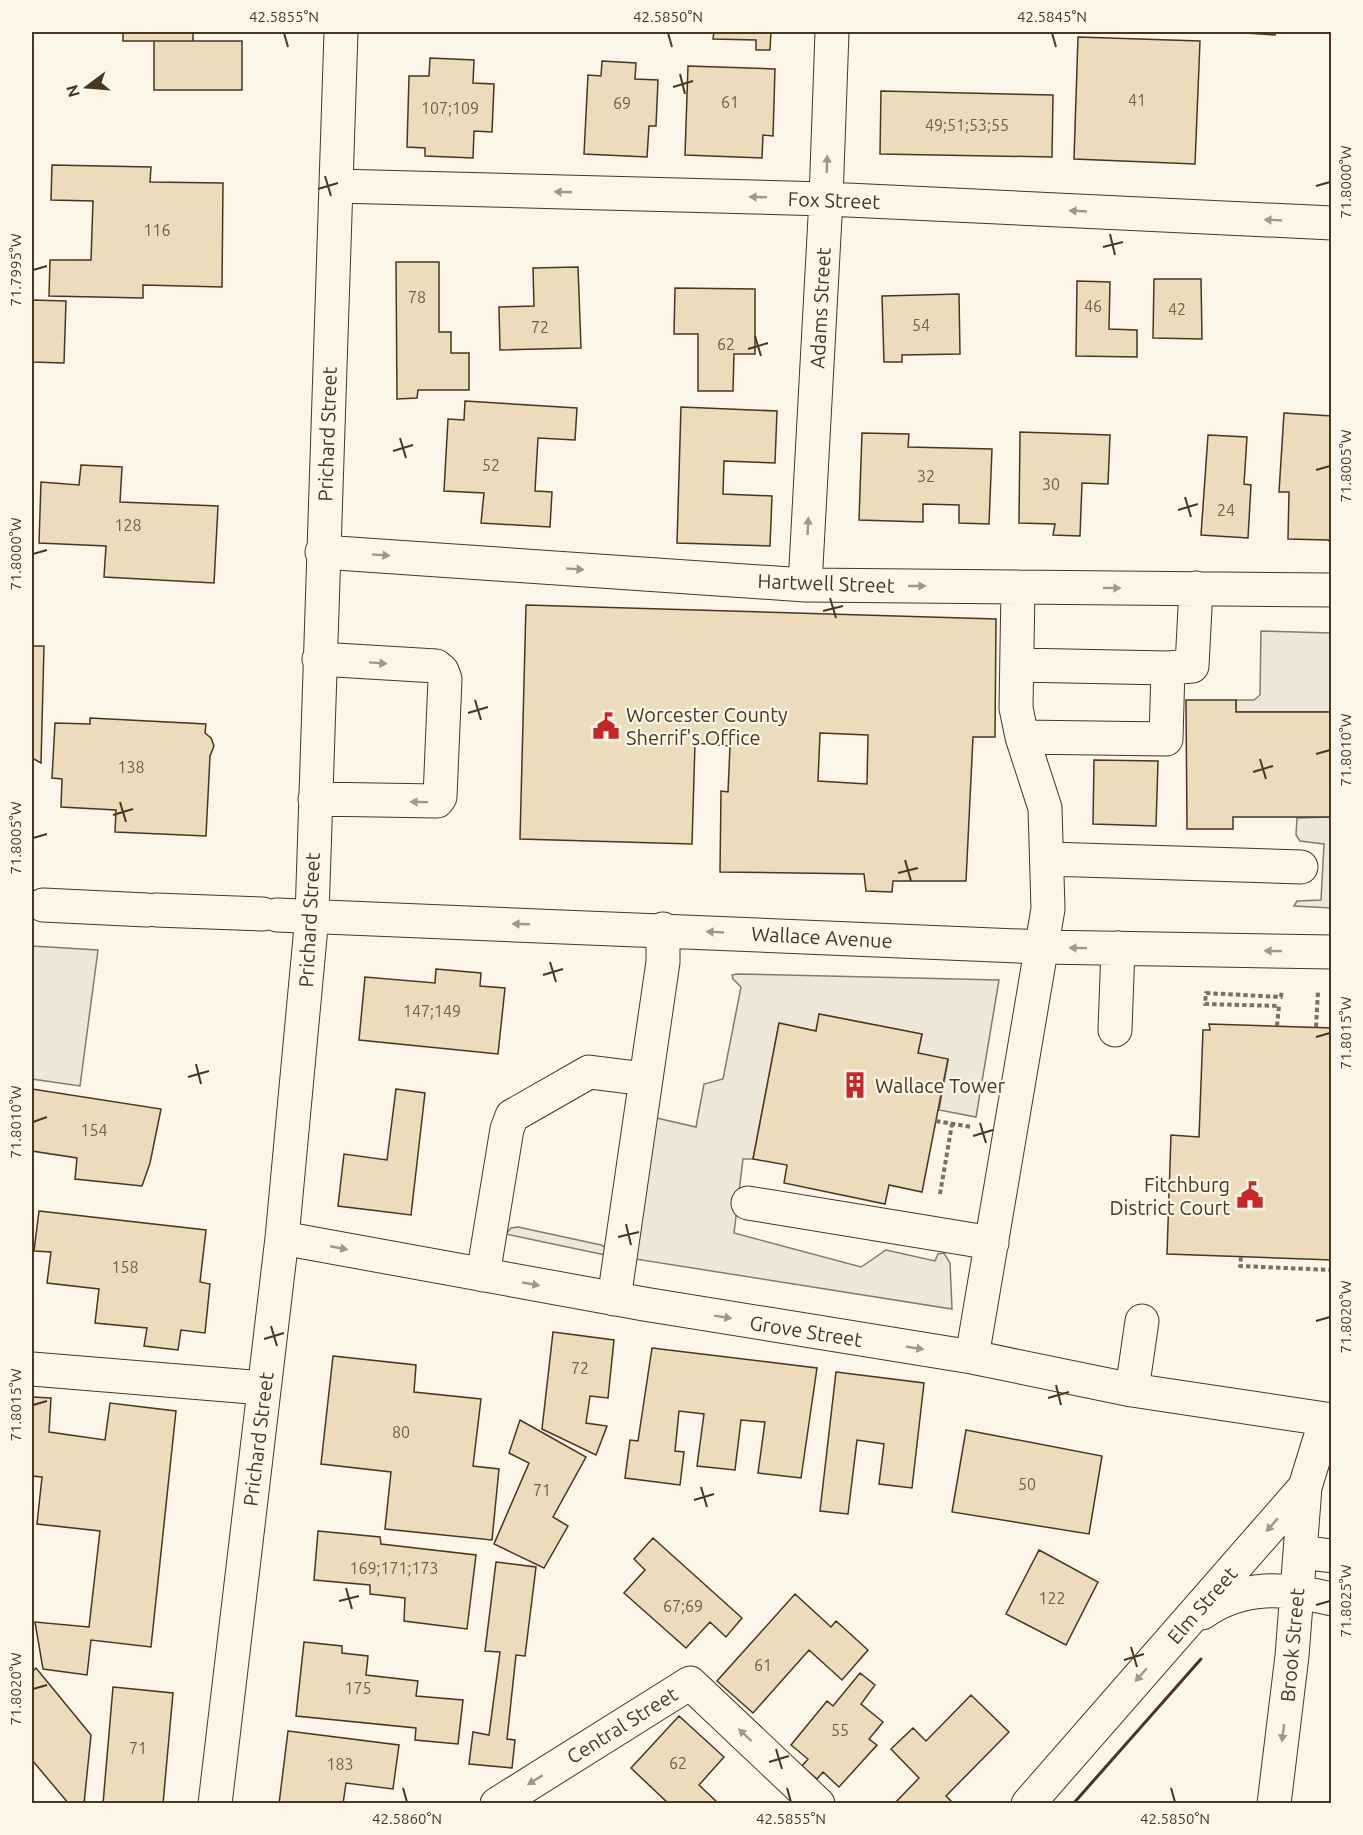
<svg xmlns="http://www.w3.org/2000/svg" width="1363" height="1835" font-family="Ubuntu,sans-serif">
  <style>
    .green { fill: #ede6d9; stroke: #887966; stroke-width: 1.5 }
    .building { fill: #ecdcbc; stroke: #4a3520; stroke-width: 1.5; fill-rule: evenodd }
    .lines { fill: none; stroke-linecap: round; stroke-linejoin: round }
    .minor-casing { stroke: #4a3520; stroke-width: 35 }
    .path { stroke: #7f6f5c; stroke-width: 4; stroke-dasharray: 4.5 3; stroke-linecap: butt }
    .minor { stroke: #fbf6e9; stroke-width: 33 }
    .wall { stroke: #4a3520; stroke-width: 3 }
    .oneway { fill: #a29684 }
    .ticks { fill: none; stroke: #4a3520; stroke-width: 2 }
    .labels { text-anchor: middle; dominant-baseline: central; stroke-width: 4.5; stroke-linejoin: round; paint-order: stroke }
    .number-label { font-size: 16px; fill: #725f47 }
    .street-label { font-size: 20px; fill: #4a3520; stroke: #fbf6e9 }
    .poi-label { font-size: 20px; fill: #4a3520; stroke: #fbf6e9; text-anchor: start }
    .neatline { fill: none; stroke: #4a3520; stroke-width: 2 }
    .ticks-label { font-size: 15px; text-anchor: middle; fill: #4a3520 }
  </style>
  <rect width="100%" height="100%" fill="#fbf6e9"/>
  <path class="green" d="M1261 631 1331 633 1330 712H1236V700H1254L1260 695Z
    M1330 817 1331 908 1294 906 1297 901 1321 900 1324 844 1300 841 1296 835 1297 818Z
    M32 946 98 950 80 1086 32 1079Z
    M737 974 999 980 976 1117 939 1110 948 1060 918 1053 922 1034 820 1014 816 1031 779 1024 753 1159H743L734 1233 861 1267 886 1250 935 1261 938 1254 944 1253 950 1263 952 1309 629 1258 652 1117 696 1127 704 1084 723 1079 741 987 733 979 732 975Z
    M518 1227 601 1245 608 1249 610 1256 506 1234 511 1228Z"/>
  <path class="building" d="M123 32H193V41H123Z
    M714 32H771L770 50H756V40L713 39Z
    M1229 32H1275V35Z
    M1078 37 1200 41 1195 164 1074 159Z
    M154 41H242V90H154Z
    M430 58 474 60 473 83 494 84 492 132 474 131 473 158 425 156V148L407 147 409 76H429Z
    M602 61 636 63 635 79 658 80 656 126H649L647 157 584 154 588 75 601 76Z
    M688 66 775 69 773 136 763 135 762 158 685 155Z
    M881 91 1053 95 1052 157 880 154Z
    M52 165 151 167 150 182 223 183 222 287 143 285V298L49 296 50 260H91L93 201 51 200Z
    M396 262H439V332H451V353H469V390H418L417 398 397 399Z
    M578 267 581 348 500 350 499 307 534 306 533 268Z
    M1154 279H1201L1202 339 1153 338Z
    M1077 281 1110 282 1109 329 1137 330V357L1076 356Z
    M675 288 755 289V354H734L733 391H698V334H674Z
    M959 294 960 354 902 355V362H884L882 296Z
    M32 300 66 301 64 363 32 362Z
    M465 401 577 408 575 440 538 438 535 491 552 492 550 527 481 523 484 493 444 491 448 419 464 420Z
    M681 407 777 411 775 463 724 461 723 494 772 496 770 546 677 543Z
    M1284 413 1332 416V544L1328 540 1288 539 1289 492H1279Z
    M1020 432 1110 435 1108 484 1082 483 1080 536 1053 535 1055 524 1019 523Z
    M862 433 909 434 908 447 992 449 989 524 959 523V505L923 504V522L859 520Z
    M1208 435 1247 437 1244 484 1251 485 1248 538 1201 535Z
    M81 465 122 467 120 502 218 506 214 583 104 577 106 546 39 543 41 482 79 485Z
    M526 605 996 619 995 737H973L966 881H893L892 892 866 891 864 874 720 872 721 791 728 792 730 746 695 743 692 844 520 839ZM820 733 868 735 867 784 818 781Z
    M32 646H44L41 763 32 758Z
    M1186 700H1236V712H1330L1332 700V835L1330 817H1233V829H1187Z
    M90 718 206 724 205 733 211 738 214 746 210 756 206 836 115 832 116 810 61 807 62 779 52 778 55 723 90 724Z
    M1094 760 1158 761 1156 826 1093 824Z
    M436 969 481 973 480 986 505 988 498 1054 359 1040 365 977 435 983Z
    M819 1014 922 1034 918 1053 948 1059 922 1192 889 1185 885 1204 784 1183 787 1165 753 1159 779 1023 816 1031Z
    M1209 1024 1332 1028V1260L1167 1254 1171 1135 1199 1137 1203 1030H1210Z
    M32 1089 161 1109 150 1163 142 1186 75 1179 77 1158 32 1151Z
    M396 1089 425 1093 411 1215 338 1206 344 1154 387 1160Z
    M39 1211 206 1230 200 1282 210 1284 205 1333 181 1330 178 1350 144 1346 147 1328 95 1323 99 1289 47 1283 51 1252 34 1251Z
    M553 1332 614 1340 608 1398 590 1396 586 1423 607 1426 596 1455 542 1429Z
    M652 1348 817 1368 801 1478 758 1473 765 1422 741 1420 735 1470 697 1466 704 1414 679 1411 675 1451 684 1452 680 1485 625 1478 630 1440 638 1441Z
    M333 1356 416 1365 414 1392 481 1399 473 1466 499 1469 492 1540 385 1529 391 1472 321 1464Z
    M836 1372 924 1383 912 1488 879 1484 884 1444 857 1440 848 1514 820 1511Z
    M32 1397 51 1398 49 1432 105 1440 110 1403 176 1411 151 1647 91 1640 87 1675 43 1669 35 1622 89 1627 100 1531 37 1524 42 1477 32 1476Z
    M520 1420 586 1457 553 1517 568 1526 544 1568 494 1544 529 1463 509 1453Z
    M966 1430 1102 1456 1089 1534 952 1512Z
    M318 1531 380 1537 381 1544 476 1555 467 1629 404 1621 405 1598 370 1594V1585L314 1580Z
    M653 1538 742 1618 726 1637 710 1622 686 1648 624 1593 645 1570 634 1559Z
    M1039 1550 1098 1582 1066 1645 1006 1614Z
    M496 1562 536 1567 525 1656 516 1655 507 1739 515 1740 512 1768 469 1764 473 1732 489 1735 500 1652 485 1651Z
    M795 1594 831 1627 836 1621 868 1650 842 1680 809 1650 753 1713 717 1681Z
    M304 1642 342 1646V1653L368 1656 366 1675 418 1681 416 1696 463 1700 458 1744 415 1740 416 1728 296 1716Z
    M36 1668 91 1735 84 1804H69L32 1760V1672Z
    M860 1673 875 1685 861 1704 883 1722 869 1739 877 1745 839 1787 823 1772 817 1779 802 1766 808 1759 791 1745 827 1701 833 1706Z
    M113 1687 173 1693 163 1804H103Z
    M971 1695 1009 1732 946 1796 954 1804H894L919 1778 891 1749 913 1728 926 1741Z
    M679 1716 724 1757 699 1785 719 1804H669L631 1768Z
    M288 1731 399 1745 393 1789 346 1783 343 1804H279Z"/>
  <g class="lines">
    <defs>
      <path id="minor" d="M336 186 826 199 1332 223
        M322 552 805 585 1332 590
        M805 585 826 199 832 32
        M1017 665 1168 668 1192 666 1196 588
        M1022 737 1166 739 1168 668
        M315 799 437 801 440 797 445 679 442 671 436 666 319 659
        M1048 859 1301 867
        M43 905 147 910
        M156 910 263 914
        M277 915 1043 947 1332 952
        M1115 1030 1118 948
        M748 1203 992 1243
        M282 1238 644 1304 972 1357 1132 1390 1332 1420
        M483 1275 507 1129 512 1116 589 1072 645 1079
        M614 1299 663 962V929
        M972 1357 1048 909 1045 808 1022 737 1016 708 1018 587
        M32 1369 264 1388
        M1132 1390 1142 1321
        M1300 1552 1332 1556
        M1202 1613C1243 1584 1285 1588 1332 1599
        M215 1804 282 1238 312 916 341 32
        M497 1804 690 1683 818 1804
        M1028 1804 1305 1487 1326 1419
        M1274 1804 1292 1656 1305 1487"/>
    </defs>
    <use href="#minor" class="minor-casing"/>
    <path class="path" d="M1277 1026 1279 1006 1205 1004 1206 993 1281 997 1282 990
      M1316 1027 1318 991
      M936 1121 972 1127
      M940 1194 952 1124
      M1241 1257 1240 1266 1332 1270"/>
    <use href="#minor" class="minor"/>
    <path class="wall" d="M1073 1804 1201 1659"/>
  </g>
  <defs><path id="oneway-solid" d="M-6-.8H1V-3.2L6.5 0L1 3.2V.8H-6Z" transform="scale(1.5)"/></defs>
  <g class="oneway">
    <use href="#oneway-solid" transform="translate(827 164) rotate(-88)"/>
    <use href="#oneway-solid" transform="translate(563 192) rotate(-178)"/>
    <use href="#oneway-solid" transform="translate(758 197) rotate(-178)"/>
    <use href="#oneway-solid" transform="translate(1078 211) rotate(-177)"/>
    <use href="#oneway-solid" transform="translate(1273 220) rotate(-177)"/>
    <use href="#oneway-solid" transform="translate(808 526) rotate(-87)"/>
    <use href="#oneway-solid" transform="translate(381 555) rotate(4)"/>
    <use href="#oneway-solid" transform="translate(575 569) rotate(4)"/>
    <use href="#oneway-solid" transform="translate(917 586)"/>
    <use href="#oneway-solid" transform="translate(1112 588) rotate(1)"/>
    <use href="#oneway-solid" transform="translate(378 663) rotate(4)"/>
    <use href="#oneway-solid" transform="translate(419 802) rotate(-179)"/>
    <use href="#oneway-solid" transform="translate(521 924) rotate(-178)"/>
    <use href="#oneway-solid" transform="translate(715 932) rotate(-177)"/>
    <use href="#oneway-solid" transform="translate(1078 948) rotate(-179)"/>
    <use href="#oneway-solid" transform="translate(1273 951) rotate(-179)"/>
    <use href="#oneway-solid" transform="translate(339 1248) rotate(11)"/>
    <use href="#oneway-solid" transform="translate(531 1284) rotate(10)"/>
    <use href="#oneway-solid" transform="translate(723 1317) rotate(9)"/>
    <use href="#oneway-solid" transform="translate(915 1348) rotate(9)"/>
    <use href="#oneway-solid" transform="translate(1272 1525) rotate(131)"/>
    <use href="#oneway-solid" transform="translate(1141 1675) rotate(131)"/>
    <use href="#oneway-solid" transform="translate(1283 1733) rotate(97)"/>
    <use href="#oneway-solid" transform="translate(745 1735) rotate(-137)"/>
    <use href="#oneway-solid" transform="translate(535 1780) rotate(148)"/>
  </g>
  <path class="ticks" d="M284 33 288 47M668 33 672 47M1052 33 1056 47M680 74 685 94M673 87 693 81M325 176 331 196M1316 186 1330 182M318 189 338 183M1110 234 1115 255M1103 247 1123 242M33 270 47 266M755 336 761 356M748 349 768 343M400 438 406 458M393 451 413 445M1316 470 1330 466M1185 497 1191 517M1178 510 1198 504M33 554 47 550M830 598 836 618M823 611 843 606M475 700 481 720M468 713 488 707M1316 754 1330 750M1260 759 1266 779M1253 772 1273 766M120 802 126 822M113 815 133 809M33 838 47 834M905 860 911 881M898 873 918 868M550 962 556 982M543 975 563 969M1316 1037 1330 1033M196 1064 201 1084M188 1077 209 1071M33 1122 47 1117M980 1123 986 1143M973 1136 993 1130M626 1224 631 1245M618 1237 639 1232M1316 1321 1330 1317M271 1326 277 1346M264 1339 284 1333M1056 1385 1061 1405M1048 1398 1069 1392M33 1405 47 1401M701 1487 707 1507M694 1500 714 1494M346 1588 352 1609M339 1601 359 1596M1316 1605 1330 1601M1131 1647 1137 1667M1124 1660 1144 1654M33 1689 47 1685M776 1749 782 1769M769 1762 789 1756M403 1788 407 1802M787 1788 791 1802M1171 1788 1175 1802"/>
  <defs>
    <symbol id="civic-bare" viewBox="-9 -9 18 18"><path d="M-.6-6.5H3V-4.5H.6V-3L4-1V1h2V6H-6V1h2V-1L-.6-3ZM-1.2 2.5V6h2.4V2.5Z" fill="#c62828" stroke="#fbf6e9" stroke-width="2.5" paint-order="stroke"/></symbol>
    <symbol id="building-bare" viewBox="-9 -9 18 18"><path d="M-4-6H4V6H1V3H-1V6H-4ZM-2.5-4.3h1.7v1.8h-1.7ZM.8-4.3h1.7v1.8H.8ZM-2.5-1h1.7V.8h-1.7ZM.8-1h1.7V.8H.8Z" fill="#c62828" stroke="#fbf6e9" stroke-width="2.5" paint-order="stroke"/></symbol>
  </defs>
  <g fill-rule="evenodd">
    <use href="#civic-bare" x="587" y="707" width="38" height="38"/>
    <use href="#building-bare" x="836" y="1066" width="38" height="38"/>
    <use href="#civic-bare" x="1231" y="1176" width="38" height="38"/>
  </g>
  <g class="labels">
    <g class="number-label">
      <text x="1137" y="100">41</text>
      <text x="730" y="102">61</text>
      <text x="622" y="103">69</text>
      <text x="450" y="108">107;109</text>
      <text x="967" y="125">49;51;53;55</text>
      <text x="157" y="230">116</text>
      <text x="417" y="297">78</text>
      <text x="1093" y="306">46</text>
      <text x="1177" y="309">42</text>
      <text x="921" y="325">54</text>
      <text x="540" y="327">72</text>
      <text x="726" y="344">62</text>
      <text x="491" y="465">52</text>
      <text x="926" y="476">32</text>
      <text x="1051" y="484">30</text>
      <text x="1226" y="510">24</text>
      <text x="128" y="525">128</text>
      <text x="131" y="767">138</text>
      <text x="432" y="1011">147;149</text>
      <text x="94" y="1130">154</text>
      <text x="125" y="1267">158</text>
      <text x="580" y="1368">72</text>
      <text x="401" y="1432">80</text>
      <text x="1027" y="1484">50</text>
      <text x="542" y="1490">71</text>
      <text x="394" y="1568">169;171;173</text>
      <text x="1052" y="1598">122</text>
      <text x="683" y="1606">67;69</text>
      <text x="763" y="1665">61</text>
      <text x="358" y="1688">175</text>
      <text x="840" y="1730">55</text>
      <text x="138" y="1748">71</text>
      <text x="678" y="1763">62</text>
      <text x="340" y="1764">183</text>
    </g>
    <g class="street-label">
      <text transform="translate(834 200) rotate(2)">Fox Street</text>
      <text transform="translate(820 308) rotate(-87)">Adams Street</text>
      <text transform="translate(327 434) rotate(-88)">Prichard Street</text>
      <text transform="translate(826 583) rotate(2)">Hartwell Street</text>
      <text transform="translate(309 920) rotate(-87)">Prichard Street</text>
      <text transform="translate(822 937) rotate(3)">Wallace Avenue</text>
      <text transform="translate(806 1331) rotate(9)">Grove Street</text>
      <text transform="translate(258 1439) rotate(-83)">Prichard Street</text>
      <text transform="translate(1202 1605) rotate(-49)">Elm Street</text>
      <text transform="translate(1292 1645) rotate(-85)">Brook Street</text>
      <text transform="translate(622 1725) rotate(-32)">Central Street</text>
    </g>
    <g class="poi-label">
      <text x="626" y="714">Worcester County<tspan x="626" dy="23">Sherrif's Office</tspan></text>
      <text x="875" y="1085">Wallace Tower</text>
      <text x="1230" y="1184" text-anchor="end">Fitchburg<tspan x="1230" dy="23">District Court</tspan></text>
    </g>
  </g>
  <rect width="1363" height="1835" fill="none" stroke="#fbf6e9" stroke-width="66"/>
  <g transform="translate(87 87) rotate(254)" stroke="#fbf6e9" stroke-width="4.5" paint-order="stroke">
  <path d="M0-4.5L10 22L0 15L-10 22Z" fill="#4a3520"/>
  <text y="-9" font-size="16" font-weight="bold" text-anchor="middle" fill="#4a3520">N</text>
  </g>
  <rect x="33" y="33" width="1297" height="1769" class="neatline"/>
  <g class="ticks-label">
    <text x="284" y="22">42.5855°N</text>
    <text x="668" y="22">42.5850°N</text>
    <text x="1052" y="22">42.5845°N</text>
    <text transform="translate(1346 182) rotate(-90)" y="5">71.8000°W</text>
    <text transform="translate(16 270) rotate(-90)" y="5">71.7995°W</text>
    <text transform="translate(1346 466) rotate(-90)" y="5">71.8005°W</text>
    <text transform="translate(16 554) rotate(-90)" y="5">71.8000°W</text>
    <text transform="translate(1346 750) rotate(-90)" y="5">71.8010°W</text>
    <text transform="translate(16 838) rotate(-90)" y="5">71.8005°W</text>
    <text transform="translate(1346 1033) rotate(-90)" y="5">71.8015°W</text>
    <text transform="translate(16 1122) rotate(-90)" y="5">71.8010°W</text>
    <text transform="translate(1346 1317) rotate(-90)" y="5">71.8020°W</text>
    <text transform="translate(16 1405) rotate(-90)" y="5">71.8015°W</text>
    <text transform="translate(1346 1601) rotate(-90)" y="5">71.8025°W</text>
    <text transform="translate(16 1689) rotate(-90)" y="5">71.8020°W</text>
    <text x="407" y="1824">42.5860°N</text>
    <text x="791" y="1824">42.5855°N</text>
    <text x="1175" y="1824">42.5850°N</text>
  </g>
</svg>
